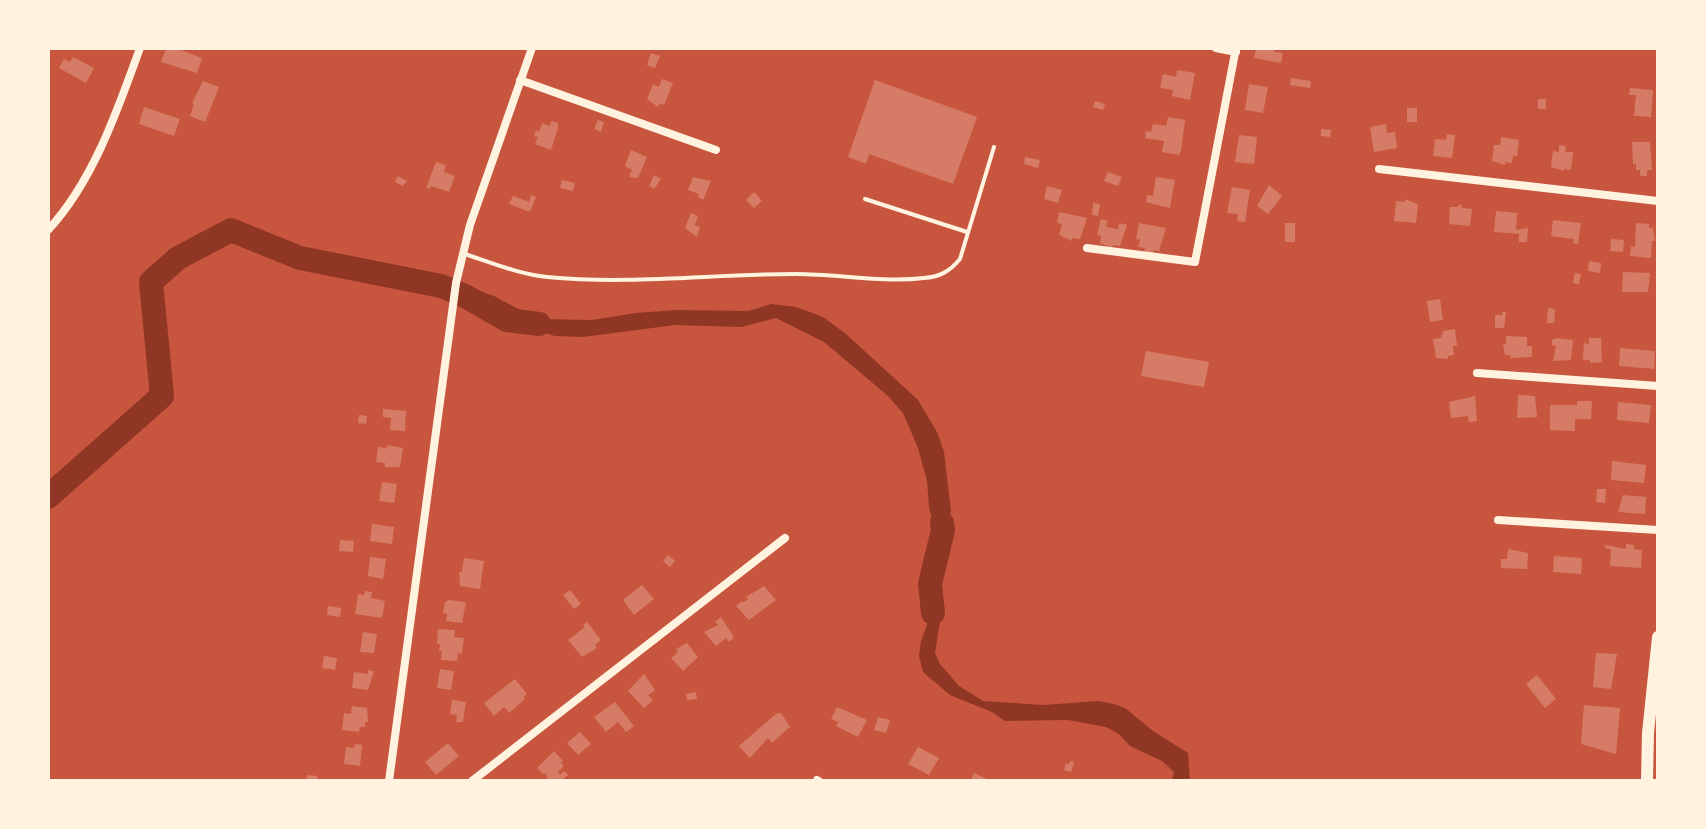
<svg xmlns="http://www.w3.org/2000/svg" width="1706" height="829" font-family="'Exo 2',sans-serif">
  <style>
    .water { fill: #8f3625 }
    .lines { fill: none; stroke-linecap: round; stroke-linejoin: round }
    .river { stroke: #8f3625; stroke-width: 24 }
    .building { fill: #d67c66 }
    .service { stroke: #fff3e0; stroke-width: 4 }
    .minor { stroke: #fff3e0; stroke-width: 8 }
    .secondary { stroke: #fff3e0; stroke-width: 12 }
  </style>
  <rect width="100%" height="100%" fill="#c8553d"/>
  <path class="water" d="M431 275 494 296 537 319 592 320 636 313 677 310 748 311 771 304 796 307 823 317 846 334 918 400 938 434 944 452 951 511 930 574 940 621 935 653 940 664 959 686 983 701 1043 705 1099 701 1114 704 1125 708 1153 731 1188 753 1190 781H1172L1174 772 1162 761 1130 746 1119 734 1106 727 1068 720 1005 721 992 712 950 695 923 672 919 656 921 641 931 614 924 598 921 574 934 526 929 508 927 481 918 448 903 413 887 395 824 342 776 318 741 327 675 325 583 337 555 336 510 322 470 299 445 290 428 288Z"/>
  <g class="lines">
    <path class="river" d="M48 497 162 396 151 282 178 258 231 230 300 258 441 286 465 296 507 320 539 324
      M933 613 930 584 943 530 942 523"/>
  </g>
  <path class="building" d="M166 48H176L202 58 197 73 161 62Z
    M1256 48H1275L1274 52 1283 53 1281 63 1254 58Z
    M651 53 660 56 655 68 647 65Z
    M73 57 94 68 86 83 59 68 64 59 70 62Z
    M1177 70 1195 73 1190 100 1172 96 1173 90 1160 88 1163 74 1176 77Z
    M1291 78 1311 81 1310 88 1290 85Z
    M662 79 673 83 664 105 660 103 658 107 647 99 653 84 659 87Z
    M875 80 977 117 953 184 869 154 866 164 848 157Z
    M203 81 219 87 205 122 190 116 194 104 192 103Z
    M1249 84 1268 87 1263 113 1245 110Z
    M1630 88 1653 90 1651 117 1634 116 1636 95H1629Z
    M1538 99H1546V109H1538Z
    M1095 101 1105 104 1103 110 1093 107Z
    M144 107 180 119 174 136 139 124Z
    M1407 108H1417V122H1407Z
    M1168 117 1185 120 1181 151 1179 155 1162 152 1164 141 1145 138 1146 131 1151 132 1153 124 1166 126Z
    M598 120 604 122 601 132 594 129Z
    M551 121 558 123V128L551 150 535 144 538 137 534 136 536 130 539 132 542 123 550 126Z
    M1386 124 1387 133 1395 132 1397 148 1374 152 1370 127Z
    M1321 129 1331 130 1330 137 1321 136Z
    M1447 134 1455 135 1452 158 1433 156 1435 139 1446 140Z
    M1239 135 1257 137 1254 164 1235 162Z
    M1501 137 1519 140 1517 156H1513L1512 163 1505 162V165L1492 161 1494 145H1500Z
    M1632 142H1650L1652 170H1647V176H1640V170H1636V164H1633Z
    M1559 145 1566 146 1565 152H1573L1571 170 1564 169V171L1551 167 1553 151 1559 152Z
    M631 150 647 157 638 178 629 177 632 170 625 166Z
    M1025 157 1040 160 1038 168 1024 164Z
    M436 162 446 165 444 172 455 176 449 192 431 186 429 189 426 188Z
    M1108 172 1122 177 1118 186 1104 181Z
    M654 175 661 179 654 189 649 186Z
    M398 176 407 181 403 186 395 182Z
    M693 177 711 181 703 200 698 197 699 194 688 190Z
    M1156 177 1175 180 1170 208 1146 202 1147 195 1153 196Z
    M562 180 575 183 573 191 560 188Z
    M1269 185 1282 196 1268 214 1257 206Z
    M1047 186 1062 190 1058 203 1044 199Z
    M1232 187 1250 190 1245 222 1237 221 1238 214 1227 213Z
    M754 192 762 201 754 208 746 200Z
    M531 195 536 197 530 212 509 204 513 196 529 202Z
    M1405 199 1418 204 1416 223 1394 221 1396 201 1405 202Z
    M1093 203 1100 204 1098 216 1092 215Z
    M1458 205H1462V208L1472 209 1470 226 1449 224 1450 207H1458Z
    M1496 211 1517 213 1516 230 1528 228 1527 242H1519V234L1494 232Z
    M1059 212 1087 218 1080 239 1072 238V241L1059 235 1062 224 1057 223Z
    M691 213 698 216 695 225 700 227 697 237 685 228Z
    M1101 219 1108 221 1106 227 1118 229 1119 223 1127 225 1120 246 1113 245 1112 248 1100 243 1101 236 1097 235Z
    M1553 220 1581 223 1578 244 1573 243 1574 239 1551 236Z
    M1139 223 1166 228 1159 251 1154 250 1153 254 1144 252 1145 248 1138 247 1140 240 1136 239Z
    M1285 223H1295V242H1285Z
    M1636 223 1649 224V228H1653L1655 241H1652L1651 258 1630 256 1631 246 1635 247Z
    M1611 239 1624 240 1623 252 1610 251Z
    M1589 261 1601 263 1600 273 1588 271Z
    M1623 272 1650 273 1648 292H1622Z
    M1575 273 1581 274 1579 284 1573 283Z
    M1440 299 1443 320 1430 322 1427 301Z
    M1548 308 1555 309 1554 323H1547Z
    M1502 312H1506L1504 328H1495V315H1502Z
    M1455 329 1457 346H1453L1454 355 1448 356V359L1436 358 1433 339 1441 338 1443 331Z
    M1506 336 1527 337V346H1532V357L1510 358 1511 355H1505L1503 344H1506Z
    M1556 338 1573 340 1571 360 1553 361 1556 346 1552 345V340Z
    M1589 338H1601L1602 362 1590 363V360H1583L1584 343 1589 344Z
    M1620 348 1655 351 1654 369 1619 366Z
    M1146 351 1209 362 1204 387 1141 376Z
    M1518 395 1535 396 1537 417 1517 418Z
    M1475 396 1477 421 1469 422 1468 416 1451 418 1449 402Z
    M1577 401H1592L1591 419H1575V431L1550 430V405H1577Z
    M1618 402 1651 405 1649 423 1617 420Z
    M383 409 406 411 405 431 390 430 391 418 383 417Z
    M359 415 367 416 366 424 358 423Z
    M387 445 403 448 400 467H385V463L376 462 378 447 387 448Z
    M1612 461 1646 465 1644 483 1611 480Z
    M382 482 397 484 394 503 379 501Z
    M1597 489H1606L1605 503 1596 502Z
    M1623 495 1646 497 1645 514 1618 512Z
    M372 524 394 527 392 544 370 541Z
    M340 540 354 541 353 552 339 551Z
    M1626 544 1634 545V549L1642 550 1641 568 1610 566 1611 549 1605 548V545L1626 549Z
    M1508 549 1528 553 1527 569 1501 568V559H1507Z
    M668 555 675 561 670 567 663 561Z
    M1554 556 1582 558 1581 574 1553 572Z
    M370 557 386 559 383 579 368 576Z
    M464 558 484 561 480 589 460 586 459 572H462Z
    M642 585 654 599 634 615 623 600Z
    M764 586 776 600 749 620 736 606 742 601 743 603 748 599 746 597Z
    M570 590 581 604 574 609 563 595Z
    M365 591 372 592 371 598 385 601 382 618 355 614 358 594 364 595Z
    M449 600 466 602 462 623 446 621 447 614 443 613 445 602Z
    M328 606 341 608 340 617 327 615Z
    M721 617 734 637 729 642 726 638 716 646 704 632 718 625 715 622Z
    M587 622 601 640 595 645 597 648 582 657 568 640 585 627 583 625Z
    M438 629 455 630 454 637 464 638 462 654 458 653 457 661 441 660 442 651H439L440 644H437Z
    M363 632 377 634 374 653 360 652Z
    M687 643 698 657 683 671 671 658 678 652 676 649Z
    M1596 653 1617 654 1611 689 1593 687Z
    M324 656 337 658 335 670 322 668Z
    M440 669 454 671 451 690 437 688Z
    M368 670 374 671 368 690 352 688 354 672 368 674Z
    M644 674 655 690 648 695 653 700 644 708 628 691Z
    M1537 675 1556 699 1545 708 1526 684Z
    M515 679 527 694 523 697 525 699 509 713 504 707 494 716 484 703Z
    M696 692 697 699 687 700 686 694Z
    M452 700 466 702 463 722H456L457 715 450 714Z
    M615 702 634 726 626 732 618 722 606 732 594 717Z
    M1584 705 1620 708 1616 754 1581 744Z
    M352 706 367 708 368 722H365V727H360L359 732 342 730 344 713 351 714Z
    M837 707 867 720 858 737 836 726 838 722 831 719Z
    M777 713H781L790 727 772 743 768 738 750 758 739 746Z
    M878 717 890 720 886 733 874 730Z
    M580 732 591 744 578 755 567 743Z
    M448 743 459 756 436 775 425 762Z
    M355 744 362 745 360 766 344 764 346 747 354 748Z
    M918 747 939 758 929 775 908 764Z
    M554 751 563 761 561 763 564 766 558 772 560 775 564 771 568 775 561 781H549L545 773 543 774 537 768Z
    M1070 761 1074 762 1071 772 1064 770 1066 763 1069 765Z
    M974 773 991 781H970Z
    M307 775 318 776 317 781H306Z"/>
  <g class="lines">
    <path class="service" d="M865 199 967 232
      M465 254C492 263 519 274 547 277 631 285 713 274 796 274 838 274 882 283 924 278 940 277 950 271 960 259L994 147
      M1573 781H1601"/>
    <path class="minor" d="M1216 48 1236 52
      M520 80 716 150
      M1379 169 1658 201
      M48 230C93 182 118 109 140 48
      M1087 248 1195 262 1236 48
      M1477 373 1658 386
      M1498 520 1658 530
      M817 780 819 781
      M389 781 456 283 470 225 532 48
      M472 781 785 538"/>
    <path class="secondary" d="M1647 781 1648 733 1658 637"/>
  </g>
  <rect width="1706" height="829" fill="none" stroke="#fff3e0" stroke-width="100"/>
</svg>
